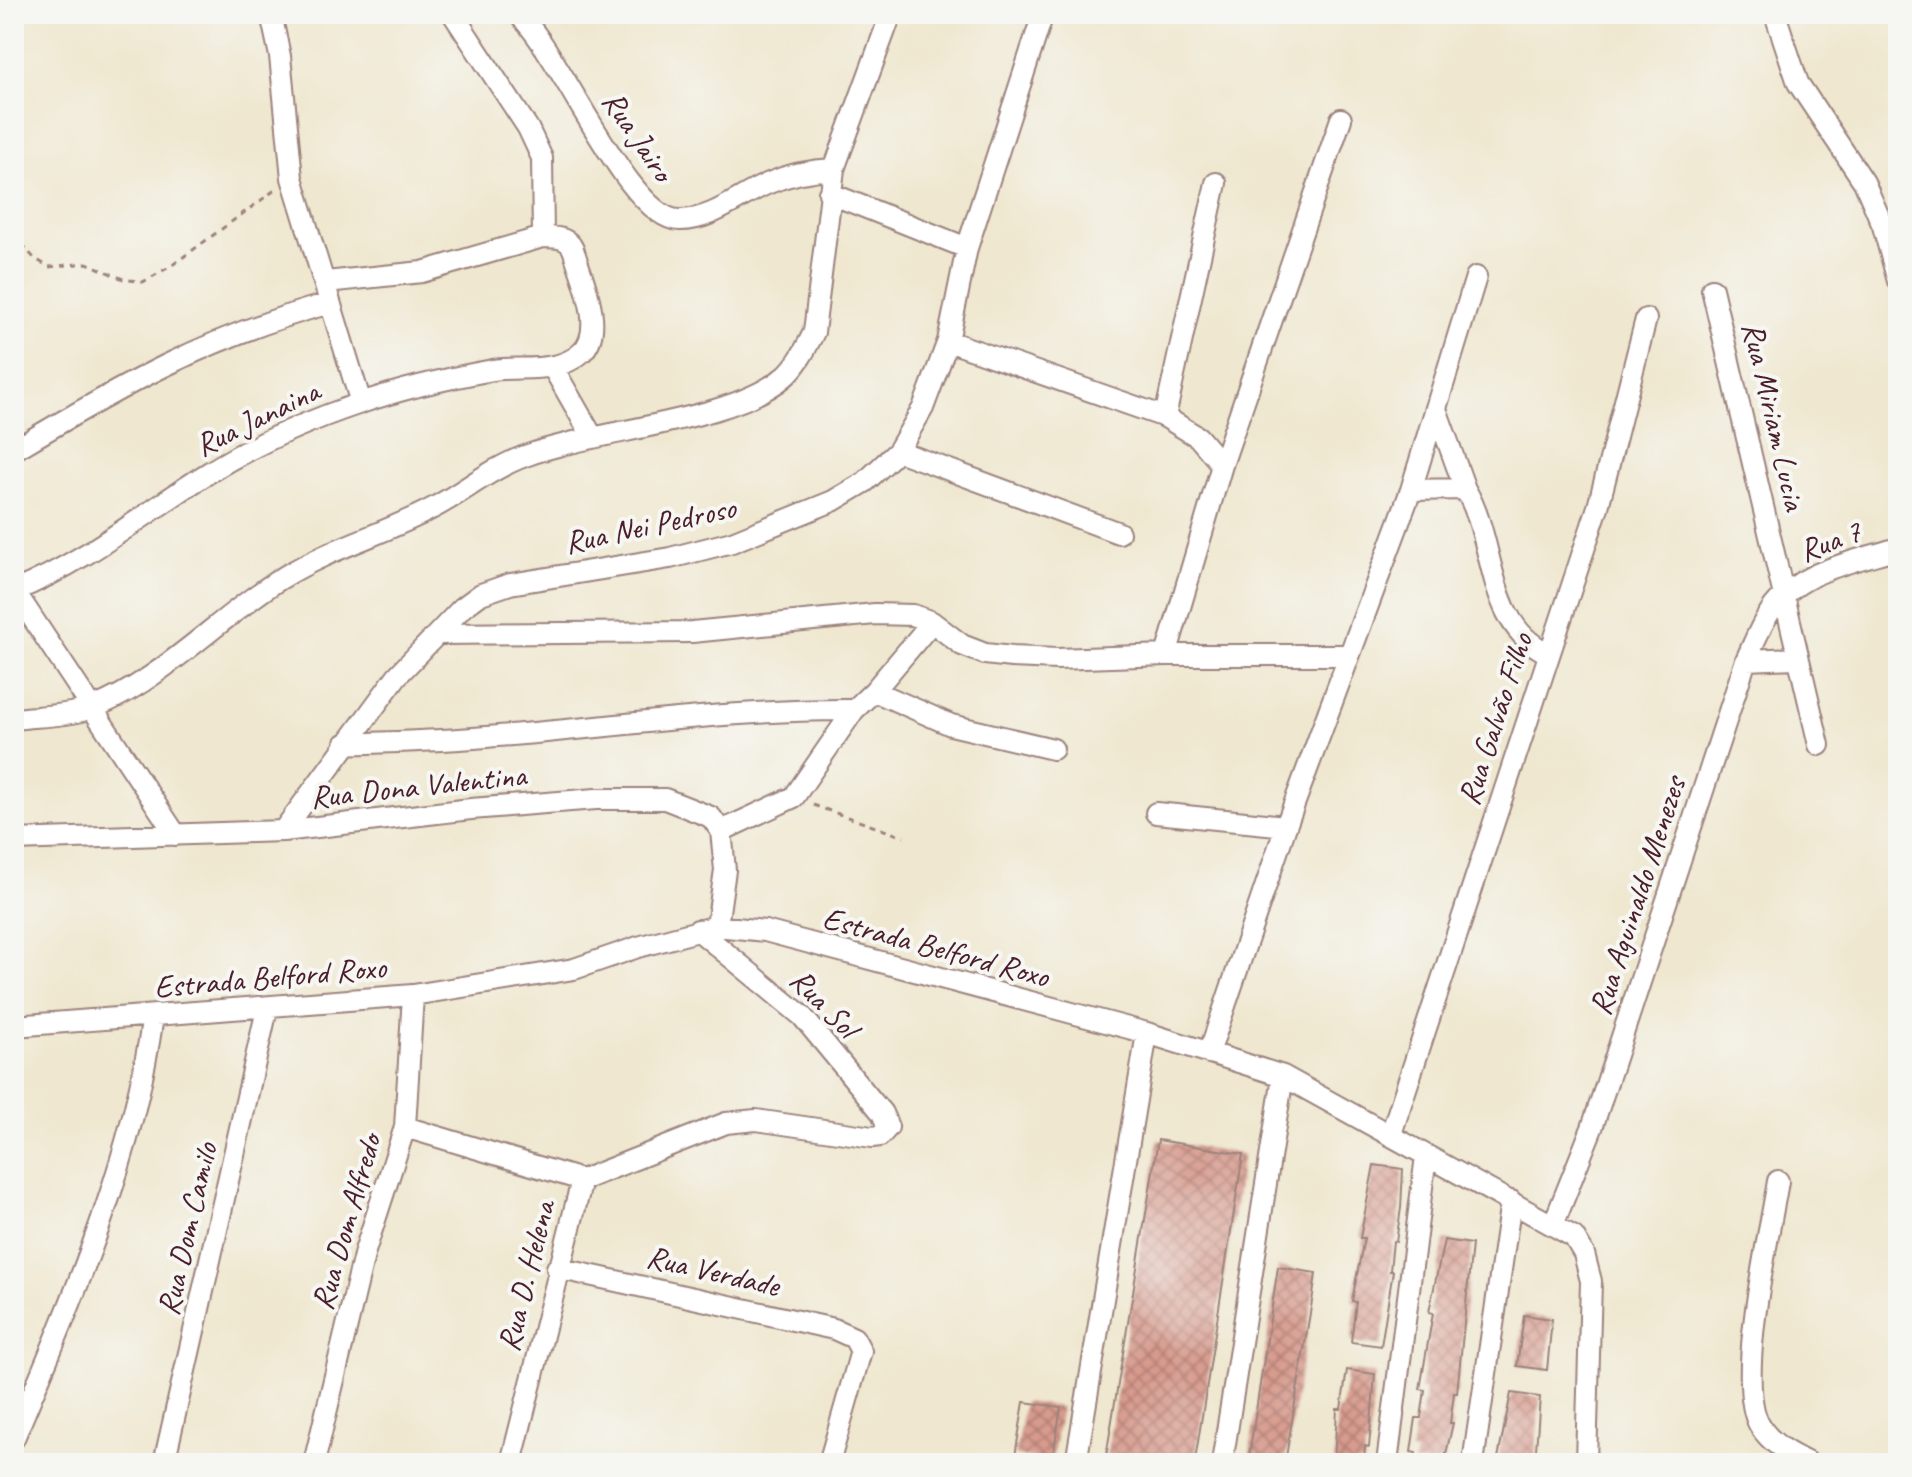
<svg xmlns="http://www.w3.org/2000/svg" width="1912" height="1477" font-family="Caveat,sans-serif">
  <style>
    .building { fill: url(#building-cross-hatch) }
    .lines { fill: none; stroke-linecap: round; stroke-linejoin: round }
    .minor-casing { stroke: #9c837d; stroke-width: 24 }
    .path { stroke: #9c837d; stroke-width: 3; stroke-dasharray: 6 6; stroke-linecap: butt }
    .minor { stroke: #fff; stroke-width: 20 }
    .labels { text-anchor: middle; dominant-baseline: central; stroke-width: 8; stroke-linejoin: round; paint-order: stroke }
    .street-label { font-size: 32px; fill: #4a1f2b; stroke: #f6f6f2 }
  </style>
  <defs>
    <pattern id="building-cross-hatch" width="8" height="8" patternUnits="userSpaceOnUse" patternTransform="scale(2)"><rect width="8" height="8" fill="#d89b8e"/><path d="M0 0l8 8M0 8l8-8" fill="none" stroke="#b17e74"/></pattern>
  </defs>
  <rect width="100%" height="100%" fill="#f6f6f2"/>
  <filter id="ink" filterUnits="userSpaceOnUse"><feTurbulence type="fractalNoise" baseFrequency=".0125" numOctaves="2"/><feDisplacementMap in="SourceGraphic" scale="16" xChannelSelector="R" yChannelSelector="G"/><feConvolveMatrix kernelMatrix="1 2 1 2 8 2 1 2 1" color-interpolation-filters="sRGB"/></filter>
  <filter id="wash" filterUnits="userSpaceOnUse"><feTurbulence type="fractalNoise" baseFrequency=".006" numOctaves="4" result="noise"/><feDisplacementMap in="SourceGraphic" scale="32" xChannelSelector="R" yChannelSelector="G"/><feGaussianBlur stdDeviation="1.8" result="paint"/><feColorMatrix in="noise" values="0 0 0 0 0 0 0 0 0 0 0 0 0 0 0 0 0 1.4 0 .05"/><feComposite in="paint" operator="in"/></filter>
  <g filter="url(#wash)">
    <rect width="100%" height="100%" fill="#efe7cf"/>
    <g id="blocks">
      <path class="building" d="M1158 1140 1243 1154 1195 1461 1105 1463Z
        M1374 1165 1403 1169 1401 1208 1396 1242 1393 1241 1390 1271H1393L1381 1346 1351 1342 1356 1302 1352 1301 1364 1238H1360Z
        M1444 1240 1472 1244 1457 1393H1454L1450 1423H1453L1444 1463H1414L1416 1453 1411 1452 1416 1418H1421L1425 1390 1420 1389 1433 1313 1429 1312Z
        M1278 1267 1316 1273 1313 1295 1285 1463H1248Z
        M1524 1315 1552 1319 1547 1370 1517 1366Z
        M1347 1370 1375 1374 1369 1447 1365 1446 1364 1463H1334L1337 1409H1341Z
        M1511 1393 1540 1397 1535 1463H1497Z
        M1024 1402 1061 1407 1052 1461 1015 1456Z"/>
    </g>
  </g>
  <g filter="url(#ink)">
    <use href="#blocks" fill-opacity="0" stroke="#9c837d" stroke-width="2"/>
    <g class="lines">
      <defs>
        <path id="minor" d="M271 14 280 56 292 178 361 403
          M453 14 528 128 542 158 543 237
          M518 14C561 52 629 221 680 220 713 220 740 195 769 183 790 174 811 170 834 169
          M1775 14 1798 83 1864 182 1883 226 1898 281
          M829 193 967 248
          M1712 289 1819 745
          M948 341 1165 417 1198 437 1222 465 1166 655
          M552 366 592 436
          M1436 409 1465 489
          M1165 417 1216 183
          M14 450C121 386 209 336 330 303
          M898 451 1119 533
          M1222 465 1341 119
          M1411 490 1465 489C1497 542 1485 625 1548 653
          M14 590 176 835
          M14 591C84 563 142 515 205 475 252 445 305 422 358 404 401 389 449 378 493 370 521 366 558 374 581 353 606 331 583 281 575 255 571 238 560 237 543 237L422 272 326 282
          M440 634 692 632 875 614 913 615 932 622 962 645 985 654 1012 657 1057 659 1166 655H1348
          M1746 660 1797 658
          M874 691 932 622
          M14 719C38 716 69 716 92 708 158 684 221 615 282 578 330 548 385 534 435 507 466 490 492 468 525 456 595 430 731 422 784 377 798 365 806 348 814 332L834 169 891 14
          M345 744C392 742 440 741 486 737 609 728 730 709 854 710L874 691 951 725 1053 749
          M1156 813 1286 826
          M283 831 397 676 462 608 481 594 510 584 670 558 732 542 833 501 865 482 898 451 923 408 948 341 967 248 1043 14
          M721 831 794 797 854 710
          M14 840 283 831 471 809 596 799H665L711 817 721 831 725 870 717 926
          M14 1026 413 995 574 969 638 947 717 926 765 931 1147 1033 1283 1076 1574 1237 1584 1254 1591 1281 1586 1463
          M1209 1053 1286 826 1411 490 1476 277
          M405 1127 582 1180
          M1391 1134 1598 507 1646 319
          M1778 1181C1770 1232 1734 1384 1760 1426 1771 1444 1790 1454 1808 1463
          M1554 1223 1592 1128 1746 660C1753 645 1759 629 1768 615 1794 571 1853 562 1898 548
          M557 1268 834 1329 854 1338 861 1351 829 1463
          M14 1438C72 1301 132 1165 153 1016
          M164 1463 267 1009
          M314 1463 365 1251 405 1127 413 995
          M511 1463 582 1180 726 1123 756 1120 872 1137 880 1136 888 1127 882 1113 802 1016 698 930
          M1076 1463 1147 1033
          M1222 1463 1283 1076
          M1387 1463 1426 1156
          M1473 1463 1511 1201"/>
      </defs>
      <use href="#minor" class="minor-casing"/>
      <path class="path" d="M14 235 34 258 49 267 87 263 123 279 143 282 171 266 275 190
        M813 805 904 837"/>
      <use href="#minor" class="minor"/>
    </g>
  </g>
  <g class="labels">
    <g class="street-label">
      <text transform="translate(638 136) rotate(56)">Rua Jairo</text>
      <text transform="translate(1774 416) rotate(77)">Rua Miriam Lucia</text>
      <text transform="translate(257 418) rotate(-26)">Rua Janaina</text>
      <text transform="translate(650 525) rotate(-12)">Rua Nei Pedroso</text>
      <text transform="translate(1830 541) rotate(-21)">Rua 7</text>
      <text transform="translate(1495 719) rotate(-72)">Rua Galvão Filho</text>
      <text transform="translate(418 786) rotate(-6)">Rua Dona Valentina</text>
      <text transform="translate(1637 896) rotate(-72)">Rua Aguinaldo Menezes</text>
      <text transform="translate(936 947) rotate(15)">Estrada Belford Roxo</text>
      <text transform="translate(270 977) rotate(-5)">Estrada Belford Roxo</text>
      <text transform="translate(824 1003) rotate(46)">Rua Sol</text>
      <text transform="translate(346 1222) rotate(-74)">Rua Dom Alfredo</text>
      <text transform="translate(187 1229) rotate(-77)">Rua Dom Camilo</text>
      <text transform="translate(713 1271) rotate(13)">Rua Verdade</text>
      <text transform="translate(526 1276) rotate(-76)">Rua D. Helena</text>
    </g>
  </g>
  <rect width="1912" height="1477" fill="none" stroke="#f6f6f2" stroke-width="48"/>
</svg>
